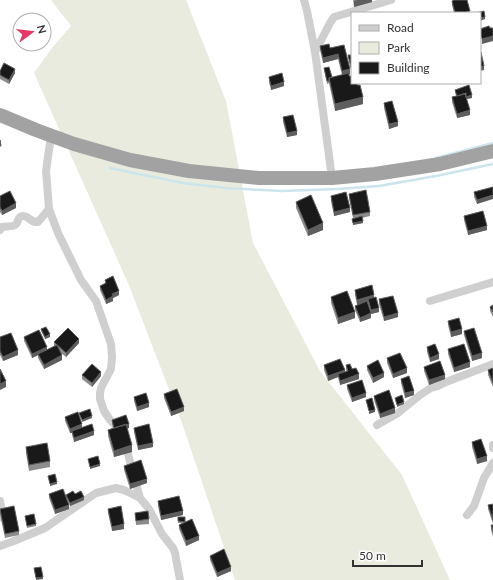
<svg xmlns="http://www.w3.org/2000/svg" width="493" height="580" font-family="Lato,sans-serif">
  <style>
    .green { fill: #e8ebde }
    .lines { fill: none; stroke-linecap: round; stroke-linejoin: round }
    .stream { stroke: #cbe5ec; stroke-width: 2.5 }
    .minor { stroke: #cfcfcf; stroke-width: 8 }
    .trunk { stroke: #a2a2a2; stroke-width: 14 }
    .wall { fill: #8c8c8c }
    .shaded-wall { fill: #5e5e5e }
    .building { fill: #191919; stroke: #5e5e5e }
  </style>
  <rect width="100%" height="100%" fill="#fff"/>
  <path class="green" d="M51 0H186L226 101 253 243 320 371 402 475 450 580H235L182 423 128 283 34 73 52 48 71 26Z"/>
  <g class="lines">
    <path class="stream" d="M436 158 493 143
      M110 168 183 183 226 188 281 191 338 189 379 186 436 176 493 164"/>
    <path class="minor" d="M304 0 307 11 315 52 332 178
      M315 52 330 23 334 17 391 0
      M51 136 46 171 49 209 58 233 81 280 96 301 111 344 112 357 111 369 101 388 100 393V399L104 411 110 420 119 429
      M0 230 2 227C6 226 12 227 15 225 19 223 17 216 23 216 29 216 31 223 38 222L49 209
      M430 301 493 282
      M377 425 398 413 420 395 431 388 438 386 446 382 493 364
      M125 443 140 498
      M493 445V448
      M0 501 3 518
      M467 515 474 506 484 478 493 463
      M0 546 14 541 45 528 96 493 116 488 124 490 140 498 149 509 162 534 173 548 175 553 180 580"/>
    <path class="trunk" d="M0 115 36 130 74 144 130 160 189 171 259 178H332L375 174 440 164 493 151"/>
  </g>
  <path class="wall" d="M353 0H372V2L354 7Z
    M452 1 470 13H471H454L452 5Z
    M344 45 350 74H349V76L352 78 363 104 335 111 329 83 327 84 324 68 332 77 342 75 338 59 323 63 320 50V46L330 48Z
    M0 71 15 73 9 84 0 79Z
    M269 77 284 86 271 90 269 82Z
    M455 90 472 98 467 99 470 115 457 118 452 102V97L456 96Z
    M384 103 398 126 389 129 384 108Z
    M283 117 297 135 287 137 283 122Z
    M493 187 477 204 474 197V192Z
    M349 194 370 212V216L362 218 363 223 353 225 352 219 353 218 349 198Z
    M0 196 16 208 2 215 0 212Z
    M331 196 350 212 334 216 331 201Z
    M296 202 323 230 308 236 296 208Z
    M464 216 487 230 468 235 464 220Z
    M105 280 119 295 113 298V301L106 304 100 290V286L105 284Z
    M355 290 374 297 379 312 371 314V318L360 322 355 310V306L357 305 355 295Z
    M331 297 355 318 338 324 331 303Z
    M379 299 398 317 384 321 379 304Z
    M493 305V317L490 311V307Z
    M448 321 462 334 451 337 448 325Z
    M41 329 50 337 45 339 41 331Z
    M464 331 482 358 472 361 464 335Z
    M0 337 18 355 3 361 0 355Z
    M24 337 47 350 54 346V342L79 343 66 357 60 352 62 360 44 369 38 358V355L32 358 24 341Z
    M427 347 439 359 430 362 427 352Z
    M448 349 470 367 454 372 448 354Z
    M387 358 407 373 393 378 387 363Z
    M324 365 345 372 346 371V365L352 369 359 379 340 385 338 377 328 381 324 370Z
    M367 366 384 377 373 383 367 370Z
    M424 367 445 379 429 385 424 371Z
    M493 368V387L488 375V370Z
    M82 375 101 376 92 387 82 379Z
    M401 379 414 395 405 398 401 383Z
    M347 385 366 397 352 402 347 389Z
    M164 394 184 411 171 416 164 398Z
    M374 396 395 413 380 418 374 400Z
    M134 397 149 407 137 411 134 401Z
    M65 417 82 427 94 435 74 442 72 435V433H70L65 421Z
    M112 420 129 428H127L132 452 114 457 108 436V430L113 428 112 424Z
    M134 428 153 447 138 450 134 432Z
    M472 442 487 461 477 464 472 447Z
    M26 447 50 461V467L29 471 26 453Z
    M124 466 147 483 130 489 124 470Z
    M49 494 69 509 55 514 49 498Z
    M66 495 84 500 70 506 66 497Z
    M158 501 183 515 161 520 158 506Z
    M493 504V524L488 509V505Z
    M0 509 19 531V535L5 538 0 514Z
    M108 509 124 529 112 531 108 513Z
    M135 513 149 519V524L136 525Z
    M25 516 36 524V526L27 528Z
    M178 517H185V522L199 540 186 546 179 529V525L182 523H178Z
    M491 525H493V537L491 530Z
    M210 556 231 571 217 577 210 560Z"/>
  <path class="shaded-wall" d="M357 0H372V2L354 7V1Z
    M485 17V19L480 21V18Z
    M493 36V41L482 44V39Z
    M338 54V59L323 63V58Z
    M484 66V70L480 71V67Z
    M15 69V73L9 84V80Z
    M350 69V74L342 76V71Z
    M284 82V86L271 90V86Z
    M472 95V98L466 99V97Z
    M363 97V104L335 111V104Z
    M470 110V115L457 118V114Z
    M398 122V126L389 129V124Z
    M297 131V135L287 137V133Z
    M493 195V199L477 204V200Z
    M16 203V208L2 215V211Z
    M350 208V212L334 216V212Z
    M363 221V223L353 225V223Z
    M323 223V230L308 236V230Z
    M487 226V230L468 235V231Z
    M119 291V295L113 298V301L106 304V300L112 294Z
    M374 295V300L368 299V301L357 305V300Z
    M379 308V312L371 314V318L360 322V318L371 313V310Z
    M355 312V318L338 324V318Z
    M398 313V317L384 321V317Z
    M462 329V334L451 337V332Z
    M50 334V337L45 339V337Z
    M79 339V343L66 357V353Z
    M47 347V351L32 358V354Z
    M18 350V355L3 361V357Z
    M482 353V358L472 361V356Z
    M439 354V359L430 362V358Z
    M62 355V360L44 369V365Z
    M470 362V367L454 372V368Z
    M407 368V373L393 378V374Z
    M345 370V374H338V377L328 381V376Z
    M101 372V376L92 387V383Z
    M384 373V377L373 383V378Z
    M359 374V379L340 385V381Z
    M445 375V379L429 385V380Z
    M6 381V387L0 390V384Z
    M414 391V395L405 398V393Z
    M366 393V397L352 402V398Z
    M404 402V404L397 407V405Z
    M149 403V407L137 411V407Z
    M184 407V411L171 416V412Z
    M395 408V413L380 418V414Z
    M375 410V412L369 414V411Z
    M92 416V418L82 422V420Z
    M82 424V428L72 431V433H70V429Z
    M129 424V428L114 433V428Z
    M94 431V435L74 442V438Z
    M153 443V447L138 450V446Z
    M132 445V452L114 457V451Z
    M487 456V461L477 464V459Z
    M100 464V466L90 469V467Z
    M147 479V483L130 489V484Z
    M57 482V484L50 486V484Z
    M84 497V500L70 506V503Z
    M69 505V509L55 514V510Z
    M183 511V515L161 520V516Z
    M124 524V529L112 531V527Z
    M199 536V540L186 546V541Z
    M231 567V571L217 577V573Z
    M43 577V579L36 580V578Z"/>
  <path class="building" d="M454 0H467L470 11 464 13H455L452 1Z
    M484 11 485 17 480 18V13H476Z
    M489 26 490 28H493V36L482 39 480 34V29Z
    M329 44 330 48 344 45 350 69 342 71 338 54 323 58 320 46Z
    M480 52H481L484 66 480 67Z
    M348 55H351L352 60V68H351Z
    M4 63 15 69 9 80 0 75V71Z
    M329 67 332 77 329 78V81H327L324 68Z
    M282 73 284 82 271 86 269 77Z
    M349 73V76H351L352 83H357V85H360L363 97 335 104 329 78Z
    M469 85 472 95 466 97V93L457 96 455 90Z
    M465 94 470 110 457 114 452 97Z
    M392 101 398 122 389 124 384 103Z
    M293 115 297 131 287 133 283 117Z
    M0 140 1 146H0Z
    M493 187V195L477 200 474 192Z
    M366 190 370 212 353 215 349 194Z
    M10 191 16 203 2 211 0 207V196Z
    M346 192 350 208 334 212 331 196Z
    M311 195 323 223 308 230 296 202Z
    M483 211 487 226 468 231 464 216Z
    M362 216 363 221 353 223 352 219Z
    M113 276 119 291 112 294 113 296 106 300 100 286 106 283 105 280Z
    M372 285 374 295 357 300 355 290Z
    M347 291 355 312 338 318 331 297Z
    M393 296 398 313 384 317 379 299Z
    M376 297 379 308 371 310 368 299Z
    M367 301 371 313 360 318 355 306Z
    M493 305V312L490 307Z
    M459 318 462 329 451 332 448 321Z
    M46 327 50 334 45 337 41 329Z
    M68 328 79 339 66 353 54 342Z
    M474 328 482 353 472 356 464 331Z
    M39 330 47 347 32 354 24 337Z
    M11 333 18 350 3 357 0 351V337Z
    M435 344 439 354 430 358 427 347Z
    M464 344 470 362 454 368 448 349Z
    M57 345 62 355 44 365 38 354Z
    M400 353 407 368 393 374 387 358Z
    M340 359 345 370 328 376 324 365Z
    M378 360 384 373 373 378 367 366Z
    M440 361 445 375 429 380 424 367Z
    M92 364 101 372 92 383 82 375Z
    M350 364 352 369 356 368 359 374 340 381 338 374 348 371 346 365Z
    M493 368V383L488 370Z
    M0 369 6 381 0 384Z
    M409 376 414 391 405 393 401 379Z
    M362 380 366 393 352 398 347 385Z
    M177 389 184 407 171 412 164 394Z
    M389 390 395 408 380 414 374 396Z
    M146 393 149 403 137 407 134 397Z
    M402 395 404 402 397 405 395 398Z
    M372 398 375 410 369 411 366 400Z
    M90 409 92 416 82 420 79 413Z
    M78 412 82 424 70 429 65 417Z
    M126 415 129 424 114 428 112 420Z
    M92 424 94 431 74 438 72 431Z
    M126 424 132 445 114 451 108 430Z
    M149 424 153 443 138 446 134 428Z
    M481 439 487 456 477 459 472 442Z
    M47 443 50 461 29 465 26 447Z
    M98 456 100 464 90 467 88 459Z
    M141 460 147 479 130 484 124 466Z
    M55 474 57 482 50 484 48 476Z
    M63 489 69 505 55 510 49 494Z
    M73 491 75 494 81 491 84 497 70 503 66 495Z
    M179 496 183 511 161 516 158 501Z
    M493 504V520L488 505Z
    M14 506 19 531 5 534 0 509Z
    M121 506 124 524 112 527 108 509Z
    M148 511 149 519 136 521 135 513Z
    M34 514 36 524 27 526 25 516Z
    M178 517H185V522L178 521Z
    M192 519 199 536 186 541 179 525Z
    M491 525H493V532Z
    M224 549 231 567 217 573 210 556Z
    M41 567 43 577 36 578 34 568Z"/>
  <rect x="351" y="12" width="130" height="72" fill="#ffffff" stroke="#adadad"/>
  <rect x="359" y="25" width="20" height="6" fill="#cfcfcf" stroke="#adadad"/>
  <text x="387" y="32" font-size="12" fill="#323232">Road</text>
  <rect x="359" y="42" width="20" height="12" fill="#e8ebde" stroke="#adadad"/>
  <text x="387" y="52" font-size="12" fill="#323232">Park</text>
  <rect x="359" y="62" width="20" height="12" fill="#191919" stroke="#adadad"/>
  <text x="387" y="72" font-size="12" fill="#323232">Building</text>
  <g transform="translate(32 32) rotate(75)"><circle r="19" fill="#ffffff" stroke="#adadad"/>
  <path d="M0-3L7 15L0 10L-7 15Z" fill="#e63766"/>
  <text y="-6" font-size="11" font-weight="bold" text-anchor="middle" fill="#323232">N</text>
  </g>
  <path d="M353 560v6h69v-6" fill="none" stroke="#323232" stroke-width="2"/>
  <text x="359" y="560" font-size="12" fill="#323232" stroke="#ffffff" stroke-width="3" paint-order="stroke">50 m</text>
</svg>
